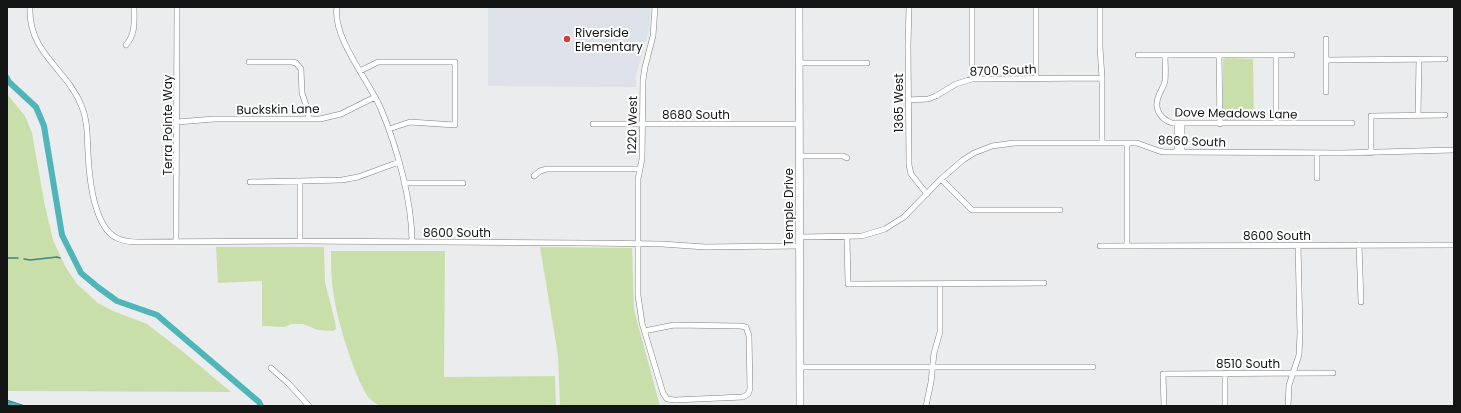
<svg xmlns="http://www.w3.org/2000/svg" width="1461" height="413" font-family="Poppins,sans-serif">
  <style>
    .built { fill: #dde1e9 }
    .green { fill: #c9dfaa }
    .water { fill: url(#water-rules); stroke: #3c8588 }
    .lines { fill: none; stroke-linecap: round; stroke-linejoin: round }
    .stream { stroke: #3c8588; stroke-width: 1.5 }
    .canal { stroke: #4eb5b9; stroke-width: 6 }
    .street-casing { stroke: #808182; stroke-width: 6 }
    .secondary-casing { stroke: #808182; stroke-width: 8 }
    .street { stroke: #fff; stroke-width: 5 }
    .secondary { stroke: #fff; stroke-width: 7 }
    .poi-dot { fill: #cd4033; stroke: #fff; stroke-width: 1.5 }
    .labels { text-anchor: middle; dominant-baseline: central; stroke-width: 4; stroke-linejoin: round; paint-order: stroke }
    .poi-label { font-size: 12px; fill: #131414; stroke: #fff; text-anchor: start }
    .street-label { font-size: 12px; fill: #131414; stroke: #fff }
  </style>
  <defs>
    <pattern id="water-rules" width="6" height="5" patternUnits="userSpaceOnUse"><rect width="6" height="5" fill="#4eb5b9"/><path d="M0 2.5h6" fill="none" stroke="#409295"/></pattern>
  </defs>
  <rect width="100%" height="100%" fill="#ebecee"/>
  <path class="built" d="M488 7H650V25L636 76V87L488 86Z"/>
  <path class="green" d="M1226 58 1253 59 1254 121 1226 122 1223 117V59Z
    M7 94 25 116 32 133 45 206 53 240 65 266 77 284 98 303 113 311 147 324 182 351 231 392 7 391Z
    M216 247H324L325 282 335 321 336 329 333 331 318 330 303 324H291L285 327 262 326V281L218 283Z
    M540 247 632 248 634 310 660 406H560L558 355Z
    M331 251H445L444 377 555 376 556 406H380C377 404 372 401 370 399 356 383 337 319 334 297 331 281 331 266 331 251Z"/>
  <path class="water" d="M7 400 25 406H7Z"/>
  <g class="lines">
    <path class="stream" d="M7 258H18
      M24 259 30 260 57 257 60 258"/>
    <path class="canal" d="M7 78 9 82 36 107 44 126 62 235 81 273 99 288 117 301 157 315 259 402 261 406"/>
    <defs>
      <path id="street" d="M30 7C28 54 67 68 82 107 88 122 87 137 88 153 89 174 92 205 103 224 111 239 123 242 139 242L300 241 586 243 662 244 705 247 799 246
        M337 7C332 37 369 81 381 109 397 147 412 201 412 242
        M909 7 908 45 909 165 911 174 927 194
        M972 7V79
        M1036 7V78
        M1100 7V47L1102 78V143
        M1326 39V92
        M126 45C136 34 134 20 134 7
        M1138 55H1292
        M1165 55C1165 63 1166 72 1165 81 1164 86 1161 90 1159 95 1153 108 1160 119 1172 123H1352
        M1219 55 1220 124
        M1276 55V123
        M1326 60 1445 59
        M249 62H292L296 63 301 69 302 93 307 108 309 119
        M799 63H867
        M360 71 378 62H455V125L410 122 389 129
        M908 100 928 99 936 96 956 84 972 79 1102 78
        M1418 115 1419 60
        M177 122 214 119H320L341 114 375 97
        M593 124H799
        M1177 124V152
        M1127 143V246
        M1182 152V124
        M1317 153V178
        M1371 153V116L1445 115
        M799 156H843L847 158
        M534 176 540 171 547 169H639
        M941 179 972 210H1060
        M250 182 342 180 358 177 399 162
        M300 182V241
        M404 183H463
        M799 237 862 236 885 229 904 217 941 179 963 160 974 153 992 146 1014 143H1137L1159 151 1164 152 1342 153 1454 150
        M847 237 848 284 1044 283
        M176 242 177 7
        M1359 245 1361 302
        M1100 246 1454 245
        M644 331 674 325 740 326 746 327 749 336 750 389 748 394 743 397 675 400 667 399 663 393 642 323 638 295V179L642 159 643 80 645 67 653 36 655 7
        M800 367H1093
        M271 368 289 384 309 406
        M1225 373V406
        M926 406 931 382 934 353 940 332V284
        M1164 406 1163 374 1333 373
        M1288 406 1289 385 1299 355 1300 333 1298 245"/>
      <path id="secondary" d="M799 7 800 406"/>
    </defs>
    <use href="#street" class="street-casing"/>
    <use href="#secondary" class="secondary-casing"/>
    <use href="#street" class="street"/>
    <use href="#secondary" class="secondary"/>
  </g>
  <circle class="poi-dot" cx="567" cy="39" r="4"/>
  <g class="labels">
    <g class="poi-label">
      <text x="575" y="32">Riverside<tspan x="575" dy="14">Elementary</tspan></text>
    </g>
    <g class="street-label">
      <text transform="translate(1003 70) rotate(-2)">8700 South</text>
      <text transform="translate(898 103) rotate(-90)">1365 West</text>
      <text transform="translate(278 109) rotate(-1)">Buckskin Lane</text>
      <text transform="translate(1236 113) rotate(1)">Dove Meadows Lane</text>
      <text x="696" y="114">8680 South</text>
      <text transform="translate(167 125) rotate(-90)">Terra Pointe Way</text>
      <text transform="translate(632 125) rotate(-89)">1220 West</text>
      <text transform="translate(1192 141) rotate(2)">8660 South</text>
      <text transform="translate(788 207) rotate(-90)">Temple Drive</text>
      <text x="457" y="232">8600 South</text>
      <text x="1277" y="235">8600 South</text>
      <text x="1248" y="363">8510 South</text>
    </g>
  </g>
  <rect width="1461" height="413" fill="none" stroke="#131414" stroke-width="16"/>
</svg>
